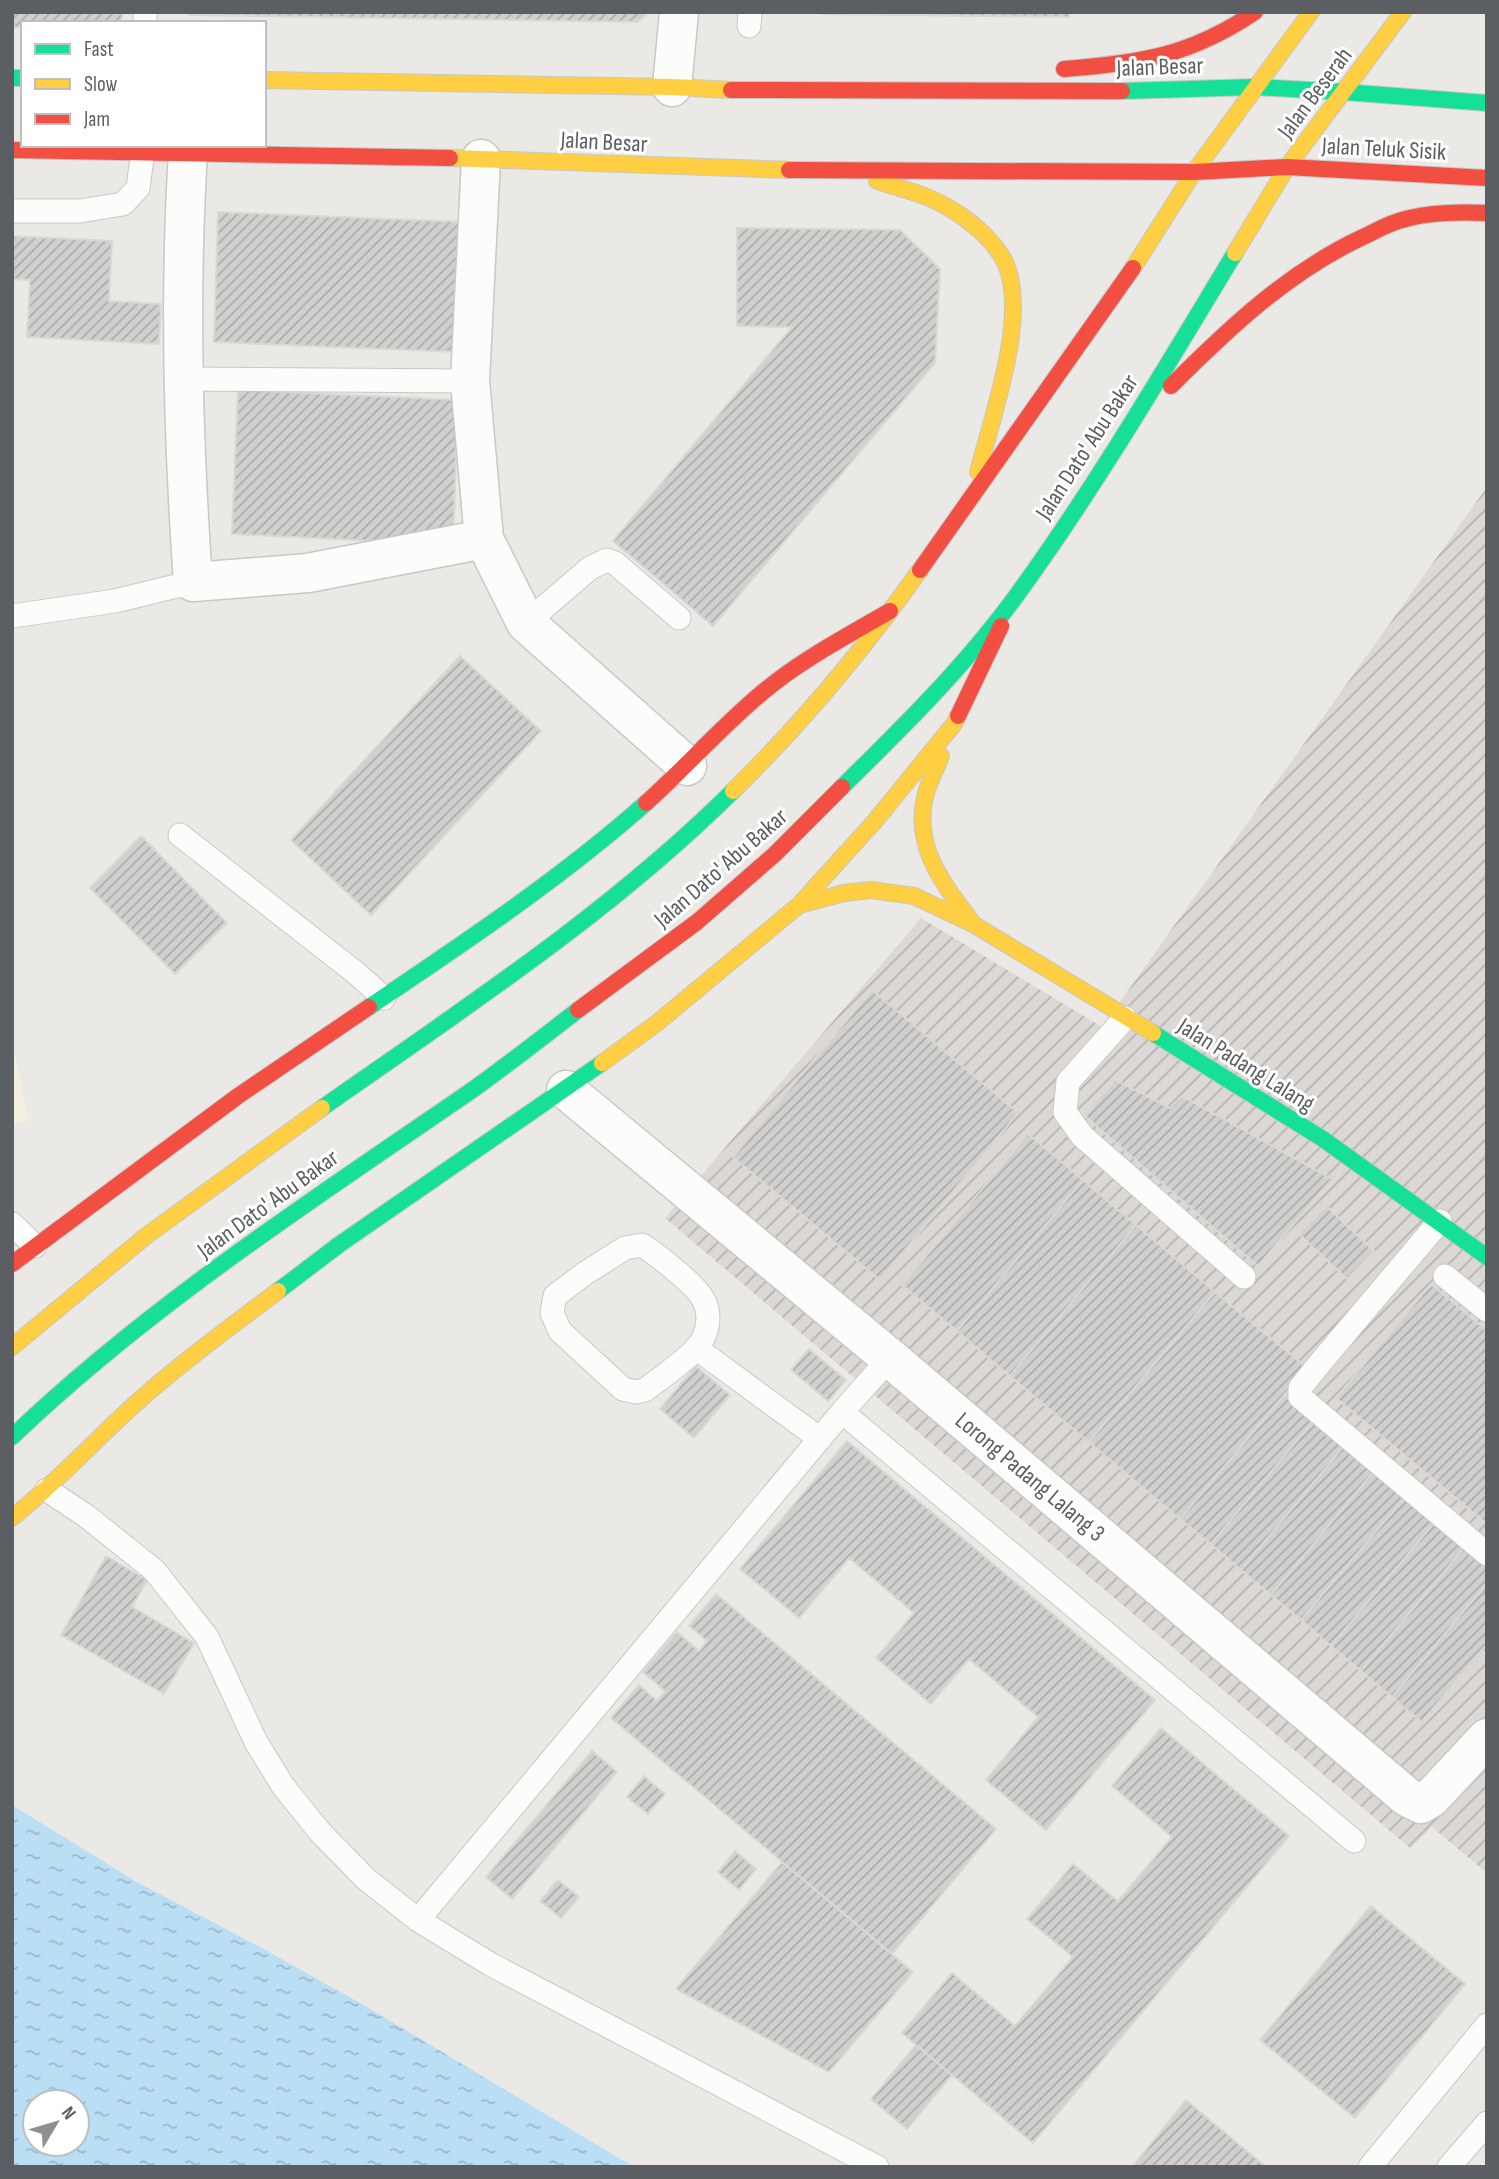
<svg xmlns="http://www.w3.org/2000/svg" width="1499" height="2179" font-family="'Sofia Sans Condensed',sans-serif">
  <style>
    .commercial { fill: #f4eede }
    .industrial { fill: url(#industrial-furrows) }
    .water { fill: url(#water-ripples); fill-rule: evenodd }
    .building { fill: url(#building-hatch); stroke: #dad8d4; stroke-width: 2 }
    .lines { fill: none; stroke-linecap: round; stroke-linejoin: round }
    .lane-casing { stroke: #c7c8c7; stroke-width: 25 }
    .street-casing { stroke: #c7c8c7; stroke-width: 41 }
    .fast-casing { stroke: #c7c7c6; stroke-width: 18 }
    .slow-casing { stroke: #c7c7c6; stroke-width: 18 }
    .jam-casing { stroke: #c7c7c6; stroke-width: 18 }
    .lane { stroke: #fcfcfb; stroke-width: 23 }
    .street { stroke: #fcfcfb; stroke-width: 38 }
    .fast { stroke: #16e098; stroke-width: 16 }
    .slow { stroke: #ffcf43; stroke-width: 16 }
    .jam { stroke: #f24e42; stroke-width: 16 }
    .labels { text-anchor: middle; dominant-baseline: central; stroke-width: 6; stroke-linejoin: round; paint-order: stroke }
    .street-label { font-size: 24px; fill: #5b5f63; stroke: #fff }
  </style>
  <defs>
    <pattern id="industrial-furrows" width="10" height="10" patternUnits="userSpaceOnUse" patternTransform="scale(1.75)"><rect width="10" height="10" fill="#dbd8d5"/><path d="M-1 1l2-2M0 10L10 0M9 11l2-2" fill="none" stroke="#b5b2b0"/></pattern>
    <pattern id="water-ripples" width="26" height="14" patternUnits="userSpaceOnUse" patternTransform="scale(1.75)"><rect width="26" height="14" fill="#badef4"/><path d="M2 4q2-2 4 0t4 0M15 11q2-2 4 0t4 0" fill="none" stroke="#9ab7c9"/></pattern>
    <pattern id="building-hatch" width="6" height="6" patternUnits="userSpaceOnUse" patternTransform="scale(1.75)"><rect width="6" height="6" fill="#d1d0ce"/><path d="M-1 1l2-2M0 6l6-6M5 7l2-2" fill="none" stroke="#adacab"/></pattern>
  </defs>
  <rect width="100%" height="100%" fill="#ebe9e5"/>
  <path class="commercial" d="M12 1042 29 1121 12 1124Z"/>
  <path class="industrial" d="M1487 487V1873L1432 1827 1410 1848 665 1218 921 918 1102 1027Z"/>
  <path class="water" d="M12 1805 135 1881 269 1952 362 2004 634 2167H12ZM35 2102H77V2144H35Z"/>
  <path class="building" d="M12 12H122V23H23V28L12 27Z
    M187 12H648L638 22 189 15Z
    M818 12H1069V17L820 14Z
    M218 212 462 222 458 352 214 342Z
    M737 228 900 230 940 269 935 363 713 626 613 541 792 327 737 326Z
    M12 236 112 241 109 301 161 304 159 344 27 337 30 280 12 279Z
    M238 390 458 400 453 545 232 534Z
    M460 656 541 731 371 915 291 840Z
    M141 836 227 923 175 974 90 888Z
    M872 990 1018 1113 880 1280 733 1157Z
    M1115 1080 1170 1108 1182 1096 1332 1179 1258 1266 1085 1116Z
    M1028 1134 1083 1180 957 1331 902 1285Z
    M1083 1180 1136 1225 1010 1376 957 1331Z
    M1326 1206 1374 1251 1347 1279 1299 1234Z
    M1136 1225 1215 1292 1089 1442 1010 1376Z
    M1431 1284 1487 1331V1524L1336 1398Z
    M1215 1292 1307 1368 1180 1519 1089 1442Z
    M809 1349 846 1380 828 1401 791 1370Z
    M696 1366 730 1395 694 1438 660 1409Z
    M1284 1395 1314 1420 1211 1544 1180 1519Z
    M1314 1420 1344 1446 1241 1570 1211 1544Z
    M847 1441 1155 1700 1046 1830 986 1780 1038 1717 969 1659 931 1704 876 1658 914 1613 849 1558 799 1618 740 1569Z
    M1344 1446 1374 1471 1271 1595 1241 1570Z
    M1374 1471 1405 1497 1301 1620 1271 1595Z
    M1405 1497 1435 1522 1331 1646 1301 1620Z
    M1435 1522 1465 1547 1361 1671 1331 1646Z
    M1465 1547 1487 1565V1583L1392 1697 1361 1671Z
    M106 1556 147 1580 132 1607 194 1643 164 1694 61 1635Z
    M1487 1583V1644L1422 1722 1392 1697Z
    M716 1594 996 1829 892 1954 611 1718 639 1685 657 1701 665 1691 643 1672 677 1632 699 1651 707 1641 689 1626Z
    M1161 1728 1289 1836 1033 2143 902 2033 952 1973 1015 2026 1073 1957 1027 1919 1073 1864 1118 1901 1172 1837 1112 1786Z
    M592 1751 617 1772 512 1899 486 1877Z
    M644 1776 665 1794 648 1814 627 1797Z
    M735 1851 756 1869 739 1890 718 1872Z
    M782 1862 913 1972 829 2072 676 1989Z
    M558 1880 579 1897 561 1918 540 1901Z
    M1371 1906 1465 1984 1355 2118 1260 2040Z
    M916 2045 952 2075 907 2129 871 2099Z
    M1186 2100 1266 2167H1132Z"/>
  <g class="lines">
    <defs>
      <path id="lane" d="M145 23V12
        M749 26 750 12
        M12 211H80L123 204 138 188 143 151
        M182 379 470 381
        M12 616 115 601 193 582
        M526 623 590 568 607 560 615 563 679 618
        M180 835 356 973 384 998
        M1125 1018 1068 1082 1065 1112 1082 1136 1244 1277
        M1440 1221 1320 1363 1300 1388V1397L1487 1554
        M12 1224 35 1246
        M642 1245C656 1254 696 1285 703 1299 712 1315 708 1335 696 1349 681 1364 662 1377 645 1390L636 1392 623 1389 560 1331 552 1313 555 1296 584 1274 625 1248Z
        M1445 1276 1487 1310
        M696 1348 820 1439
        M842 1412 1354 1841
        M47 1490 85 1515 154 1570 181 1604 207 1637 256 1742 283 1786 320 1832 366 1879 418 1920 490 1964 877 2167
        M418 1920 842 1412 890 1358
        M1370 2167 1487 2025
        M1449 2167 1487 2123"/>
      <path id="street" d="M672 87 679 12
        M188 153C179 296 183 439 193 582L308 573 484 539
        M481 159 470 381 484 539 526 623 687 766
        M566 1090 890 1358 1407 1797 1421 1804 1431 1798 1487 1738"/>
      <path id="fast" d="M12 78H23
        M1122 91 1256 87 1344 92
        M1344 92 1487 103
        M842 787C903 727 963 668 1014 599 1095 488 1164 370 1235 253
        M369 1007C464 943 560 879 646 803
        M1153 1033 1323 1139 1487 1257
        M322 1108C463 1009 610 913 733 791
        M278 1291 340 1244 602 1063
        M12 1437C150 1305 311 1201 468 1093 505 1067 542 1038 578 1010"/>
      <path id="slow" d="M264 80 672 87 731 90
        M450 158 789 170
        M877 181C901 189 926 194 947 207 969 219 998 243 1007 267 1027 321 992 417 978 472
        M1235 253 1287 167 1403 12
        M1133 268 1194 172 1311 12
        M941 756C936 770 928 783 925 797 913 847 944 885 972 922
        M733 791C802 723 865 648 920 570
        M799 905 844 893 871 890 914 896 973 924 1153 1033
        M602 1063 657 1023 799 905 875 821 954 724 958 716
        M12 1347 146 1236 322 1108
        M12 1518C52 1486 86 1450 122 1416 171 1370 225 1331 278 1291"/>
      <path id="jam" d="M1064 69C1140 63 1190 56 1255 12
        M731 90 1122 91
        M12 150 450 158
        M789 170 1194 172
        M1194 172 1287 167 1487 178
        M1171 386C1229 328 1288 272 1363 237 1376 231 1389 223 1402 220 1429 212 1459 212 1487 213
        M920 570 1133 268
        M958 716 1001 626
        M646 803C686 767 722 726 763 692 801 660 847 636 890 611
        M578 1010 697 922 775 854 842 787
        M12 1264 238 1096 369 1007"/>
    </defs>
    <use href="#lane" class="lane-casing"/>
    <use href="#street" class="street-casing"/>
    <use href="#fast" class="fast-casing"/>
    <use href="#slow" class="slow-casing"/>
    <use href="#jam" class="jam-casing"/>
    <use href="#lane" class="lane"/>
    <use href="#street" class="street"/>
    <use href="#fast" class="fast"/>
    <use href="#slow" class="slow"/>
    <use href="#jam" class="jam"/>
  </g>
  <g class="labels">
    <g class="street-label">
      <text transform="translate(1160 67) rotate(-2)">Jalan Besar</text>
      <text transform="translate(1315 93) rotate(-53)">Jalan Beserah</text>
      <text transform="translate(604 142) rotate(3)">Jalan Besar</text>
      <text transform="translate(1384 149) rotate(3)">Jalan Teluk Sisik</text>
      <text transform="translate(1087 447) rotate(-57)">Jalan Dato' Abu Bakar</text>
      <text transform="translate(721 868) rotate(-41)">Jalan Dato' Abu Bakar</text>
      <text transform="translate(1246 1065) rotate(32)">Jalan Padang Lalang</text>
      <text transform="translate(268 1204) rotate(-36)">Jalan Dato' Abu Bakar</text>
      <text transform="translate(1030 1477) rotate(40)">Lorong Padang Lalang 3</text>
    </g>
  </g>
  <rect width="1499" height="2179" fill="none" stroke="#5b5f63" stroke-width="28"/>
  <rect x="21" y="21" width="245" height="126" fill="#ffffff" stroke="#bdbfc1" stroke-width="2"/>
  <rect x="35" y="44" width="35" height="10" fill="#16e098" stroke="#bdbfc1" stroke-width="2"/>
  <text x="84" y="56" font-size="21" fill="#5b5f63">Fast</text>
  <rect x="35" y="79" width="35" height="10" fill="#ffcf43" stroke="#bdbfc1" stroke-width="2"/>
  <text x="84" y="91" font-size="21" fill="#5b5f63">Slow</text>
  <rect x="35" y="114" width="35" height="10" fill="#f24e42" stroke="#bdbfc1" stroke-width="2"/>
  <text x="84" y="126" font-size="21" fill="#5b5f63">Jam</text>
  <g transform="translate(56 2123) rotate(52)"><circle r="33" fill="#ffffff" stroke="#bdbfc1" stroke-width="2"/>
  <path d="M0-5L12 26L0 18L-12 26Z" fill="#8d8f90"/>
  <text y="-10" font-size="19" font-weight="bold" text-anchor="middle" fill="#5b5f63">N</text>
  </g>
</svg>
